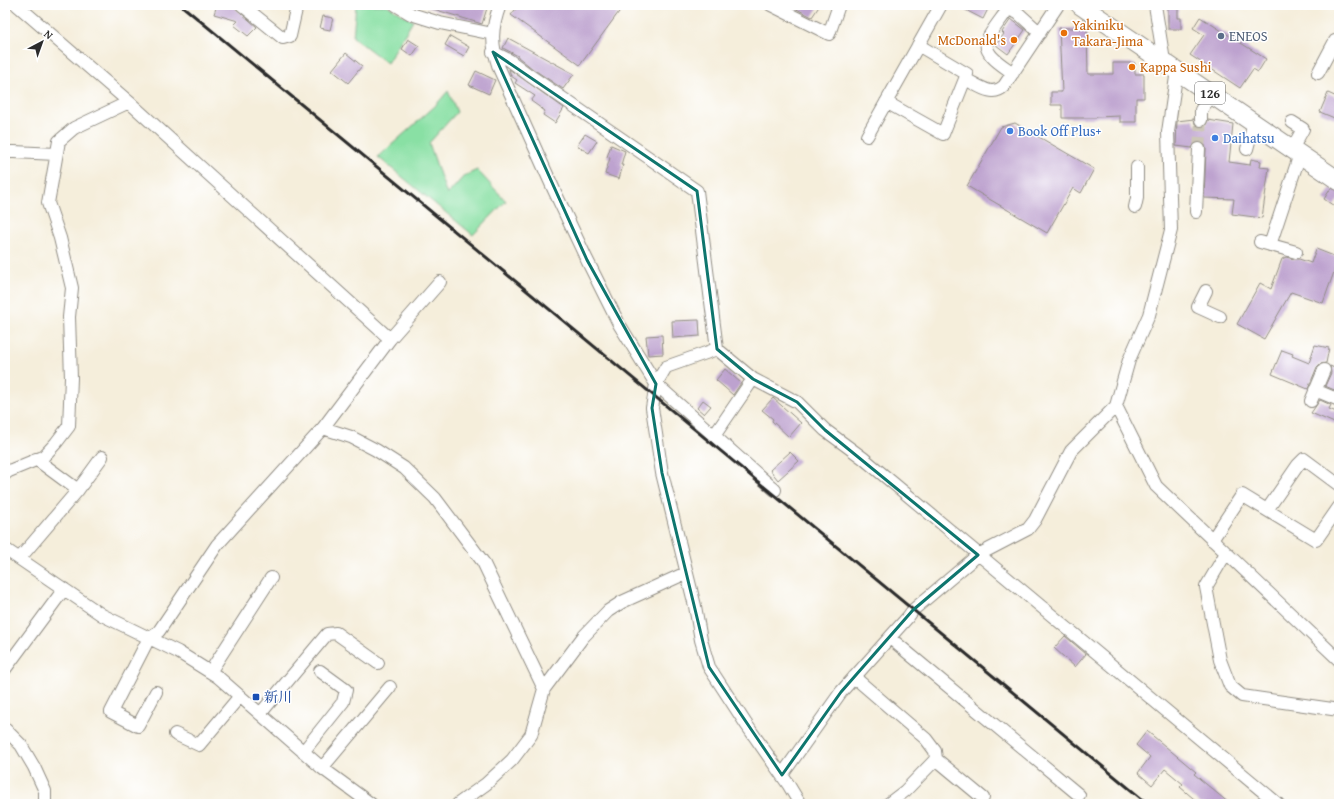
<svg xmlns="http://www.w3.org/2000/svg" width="1344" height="809" font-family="'Gentium Book Plus','Noto Serif JP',serif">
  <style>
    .green { fill: #89e0a4; stroke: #5a8668 }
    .building { fill: #bda2cf }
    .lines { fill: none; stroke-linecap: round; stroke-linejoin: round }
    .minor-tunnel { stroke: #cdc7b8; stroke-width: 12; stroke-dasharray: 12 6; stroke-linecap: butt }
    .minor-casing { stroke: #908c83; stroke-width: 14 }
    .highway-casing { stroke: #908c83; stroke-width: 20 }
    .minor { stroke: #fff; stroke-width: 12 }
    .highway { stroke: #fff; stroke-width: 18 }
    .rail { stroke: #2b2b2b; stroke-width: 3 }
    .marked { fill: none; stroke: #0f766e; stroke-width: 3; stroke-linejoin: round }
    .food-dot { fill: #e8710a; stroke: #fff; stroke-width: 1.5 }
    .service-dot { fill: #5c6f8a; stroke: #fff; stroke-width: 1.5 }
    .shop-dot { fill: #3f7fe0; stroke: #fff; stroke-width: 1.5 }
    .transit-dot { fill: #1a4fb4; stroke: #fff; stroke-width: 1.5 }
    .labels { text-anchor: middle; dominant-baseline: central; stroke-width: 3; stroke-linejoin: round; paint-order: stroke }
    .shield { fill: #fff; stroke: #6b6b6b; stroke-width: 1 }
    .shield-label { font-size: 13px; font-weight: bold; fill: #2b2b2b }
    .food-label { font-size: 14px; fill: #c56008; stroke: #fff; text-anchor: start }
    .service-label { font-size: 14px; fill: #4e5e75; stroke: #fff; text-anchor: start }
    .shop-label { font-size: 14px; fill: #366cbe; stroke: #fff; text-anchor: start }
    .transit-label { font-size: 14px; fill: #164399; stroke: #fff; text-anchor: start }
  </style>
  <rect width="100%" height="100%" fill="#fff"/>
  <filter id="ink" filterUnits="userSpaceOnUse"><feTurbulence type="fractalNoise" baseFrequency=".025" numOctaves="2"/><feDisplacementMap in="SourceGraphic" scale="8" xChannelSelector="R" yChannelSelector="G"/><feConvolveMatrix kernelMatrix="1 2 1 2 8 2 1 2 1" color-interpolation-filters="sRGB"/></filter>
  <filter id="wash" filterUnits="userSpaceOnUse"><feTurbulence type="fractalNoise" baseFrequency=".012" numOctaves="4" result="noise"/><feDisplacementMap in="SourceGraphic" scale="16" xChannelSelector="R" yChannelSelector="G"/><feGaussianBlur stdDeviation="0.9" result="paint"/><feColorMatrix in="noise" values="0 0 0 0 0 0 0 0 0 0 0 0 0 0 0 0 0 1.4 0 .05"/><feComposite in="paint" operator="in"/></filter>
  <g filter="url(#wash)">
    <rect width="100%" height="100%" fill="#f5eedb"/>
    <path class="green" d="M356 5H387L413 21 387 63 353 37Z
      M448 91 457 112 429 143 447 195 464 176 477 170 506 201 473 235 378 157 435 106Z"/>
    <g id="blocks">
      <path class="building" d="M217 5H232L257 27 248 36 234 25 238 21 214 14Z
        M428 5H488L482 24 427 7Z
        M519 5H624L580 65 511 15Z
        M789 5H820L812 17Z
        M956 5H990L983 19Z
        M1168 5H1178V18H1181V29H1168Z
        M323 16 333 18 330 30 320 28Z
        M1200 17 1266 59 1258 72 1253 69 1240 88 1190 55 1204 35 1193 28Z
        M1011 19 1025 30 1008 54 996 45 1004 34 1002 32Z
        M1059 28H1087L1088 74H1113V63H1135V74H1144V98H1136V122H1120V116L1096 117V118H1062V105H1051V92H1062Z
        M450 36 469 47 464 56 445 45Z
        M508 38 574 74 563 89 533 69 518 57V56L503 48Z
        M408 39 419 46 412 56 402 49Z
        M346 53 362 66 348 83 332 70Z
        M509 69 564 108 555 123 543 115 545 111 531 101 535 96 515 83 517 80 511 76Z
        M476 71 495 80 489 94 469 85Z
        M1328 93 1339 98V120L1320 112Z
        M1194 119 1195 124 1201 127 1205 126 1208 120 1233 124 1229 162 1250 165 1251 159 1261 161 1260 167 1269 168 1262 218 1232 214 1234 199 1204 198 1206 149 1205 145 1203 143 1199 142 1195 143 1192 148 1176 146 1177 121Z
        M1015 123 1094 169 1081 193 1073 188 1047 233 967 186 1001 127Z
        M585 134 597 141 589 153 577 146Z
        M611 145 625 151 621 165H623L619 179 605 174 610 158 607 157Z
        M1331 188 1339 191V198L1334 206 1324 199Z
        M1316 249 1339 258 1323 303 1291 292 1264 339 1237 324 1260 283 1271 289 1282 259 1286 257 1294 259H1299L1311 263Z
        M699 320 700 336 673 338 672 321Z
        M662 335 663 354 648 355 646 336Z
        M1315 345 1329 348 1326 363 1320 364 1317 367 1308 389 1272 374 1282 350 1293 354 1292 356 1309 363Z
        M1330 366 1339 370V392L1325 386 1331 373Z
        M725 369 741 383 733 395 716 380Z
        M773 398 801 423 789 437 772 421 773 419 762 410Z
        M703 400 711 406 704 414 697 408Z
        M1320 400 1331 405 1329 409 1339 413V425L1311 413Z
        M790 452 799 461 778 480 770 470Z
        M1065 636 1086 654 1075 667 1054 648Z
        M1147 731 1196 772 1194 774 1230 804H1200L1180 787 1183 784 1165 769 1152 785 1138 773 1150 757 1136 745Z"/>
    </g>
  </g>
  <g filter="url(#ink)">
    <use href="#blocks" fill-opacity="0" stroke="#908c83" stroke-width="1"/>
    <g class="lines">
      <path class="minor-tunnel" d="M1199 149 1201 120"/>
      <defs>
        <path id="minor" d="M17 5 129 102 390 339
          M242 5 283 38 290 36 297 5
          M396 5 411 14 440 23 493 34
          M500 5C491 29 491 44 499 68L554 190 587 260 619 324 656 384 775 490
          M771 5 829 34 839 5
          M1155 5 1164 61
          M493 52 509 60 529 75 697 191 717 349 753 379 797 402 825 430 863 458 1278 804
          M1013 73C1004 66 983 55 987 41 988 35 1002 18 1006 12L1010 10 1018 13 1040 33
          M1318 73 1335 41
          M965 79C978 85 992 98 1004 86L1058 5
          M886 102 943 134 967 74 918 45
          M1201 120V110L1212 94
          M1292 122 1303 129 1292 149
          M867 136 941 5
          M1247 149 1254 123
          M5 152H14L56 154
          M1135 207 1137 198V167
          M1196 212 1199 149
          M1260 242 1296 252
          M1270 245 1300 154
          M1206 291 1198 307 1220 317
          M717 349 666 367 656 384 652 408 662 473 695 606 701 640 709 667 746 724 788 784 800 804
          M1315 390 1339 400
          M1311 401 1324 370
          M1116 406 1156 486 1339 660
          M323 428 351 437 376 450 404 468 435 498 483 562 544 689
          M714 436 753 379
          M36 459 78 490
          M5 474 9 471 43 457 56 443 69 426 71 378 69 317 72 288 60 238 48 203 59 141 74 128 129 102
          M1267 510 1298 465 1304 459 1339 485
          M1212 540 1242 495 1316 540 1339 507
          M5 549 102 615 178 652 218 677 322 768 371 804
          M1226 553 1206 587 1220 660 1230 686 1242 696 1339 710
          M20 558 78 490 102 457
          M890 638 1079 795
          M5 669 64 589
          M210 672 271 578
          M854 677 926 739 935 751 936 759 983 798
          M156 692 138 726 111 712 149 638 159 631 217 545 323 428 390 339 440 282
          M260 714 327 634 336 633 378 663
          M5 729 21 745 34 767 45 791V804
          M175 734 199 745 240 696
          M303 752 343 702 346 690 320 671
          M322 768 390 687
          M782 775 841 692 908 617 913 610 978 555 1028 529 1035 520 1071 451 1116 406 1129 360 1149 315 1171 230 1168 132 1177 70
          M458 804 486 784 512 760 531 735 544 689 583 637 608 611 622 602 686 573
          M888 804 905 791 936 759"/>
        <path id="highway" d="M1080 5 1339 181"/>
      </defs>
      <use href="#minor" class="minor-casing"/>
      <use href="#highway" class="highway-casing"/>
      <use href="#minor" class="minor"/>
      <use href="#highway" class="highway"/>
      <path class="rail" d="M181 5 1148 804"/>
    </g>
  </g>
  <path class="marked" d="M493 52 697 191 717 349 753 379 797 402 825 430 978 555 913 610 841 692 782 775 709 667 662 473 652 408 656 384 587 260Z"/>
  <g class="food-dot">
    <circle cx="1064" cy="33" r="4"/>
    <circle cx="1014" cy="40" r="4"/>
    <circle cx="1132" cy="67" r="4"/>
  </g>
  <circle class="service-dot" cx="1221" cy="36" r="4"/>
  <g class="shop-dot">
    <circle cx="1010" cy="131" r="4"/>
    <circle cx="1215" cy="138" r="4"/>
  </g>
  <rect class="transit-dot" x="252" y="693" width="8" height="8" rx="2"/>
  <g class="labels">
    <rect class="shield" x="1195" y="82" width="30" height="22" rx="3"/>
    <g class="shield-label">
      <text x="1210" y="93">126</text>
    </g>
    <g class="food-label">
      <text x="1072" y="25">Yakiniku<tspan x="1072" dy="16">Takara-Jima</tspan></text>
      <text x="1006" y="40" text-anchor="end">McDonald's</text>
      <text x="1140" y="67">Kappa Sushi</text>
    </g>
    <g class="service-label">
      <text x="1229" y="36">ENEOS</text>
    </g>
    <g class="shop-label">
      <text x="1018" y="131">Book Off Plus+</text>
      <text x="1223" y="138">Daihatsu</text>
    </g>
    <g class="transit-label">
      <text x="264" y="697">新川</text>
    </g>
  </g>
  <rect width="1344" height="809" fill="none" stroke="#fff" stroke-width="20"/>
  <g transform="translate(42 42) rotate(41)" stroke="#ffffff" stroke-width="3" paint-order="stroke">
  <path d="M0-3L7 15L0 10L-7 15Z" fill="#2b2b2b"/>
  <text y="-6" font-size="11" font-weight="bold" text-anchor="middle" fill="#2b2b2b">N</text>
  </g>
</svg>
